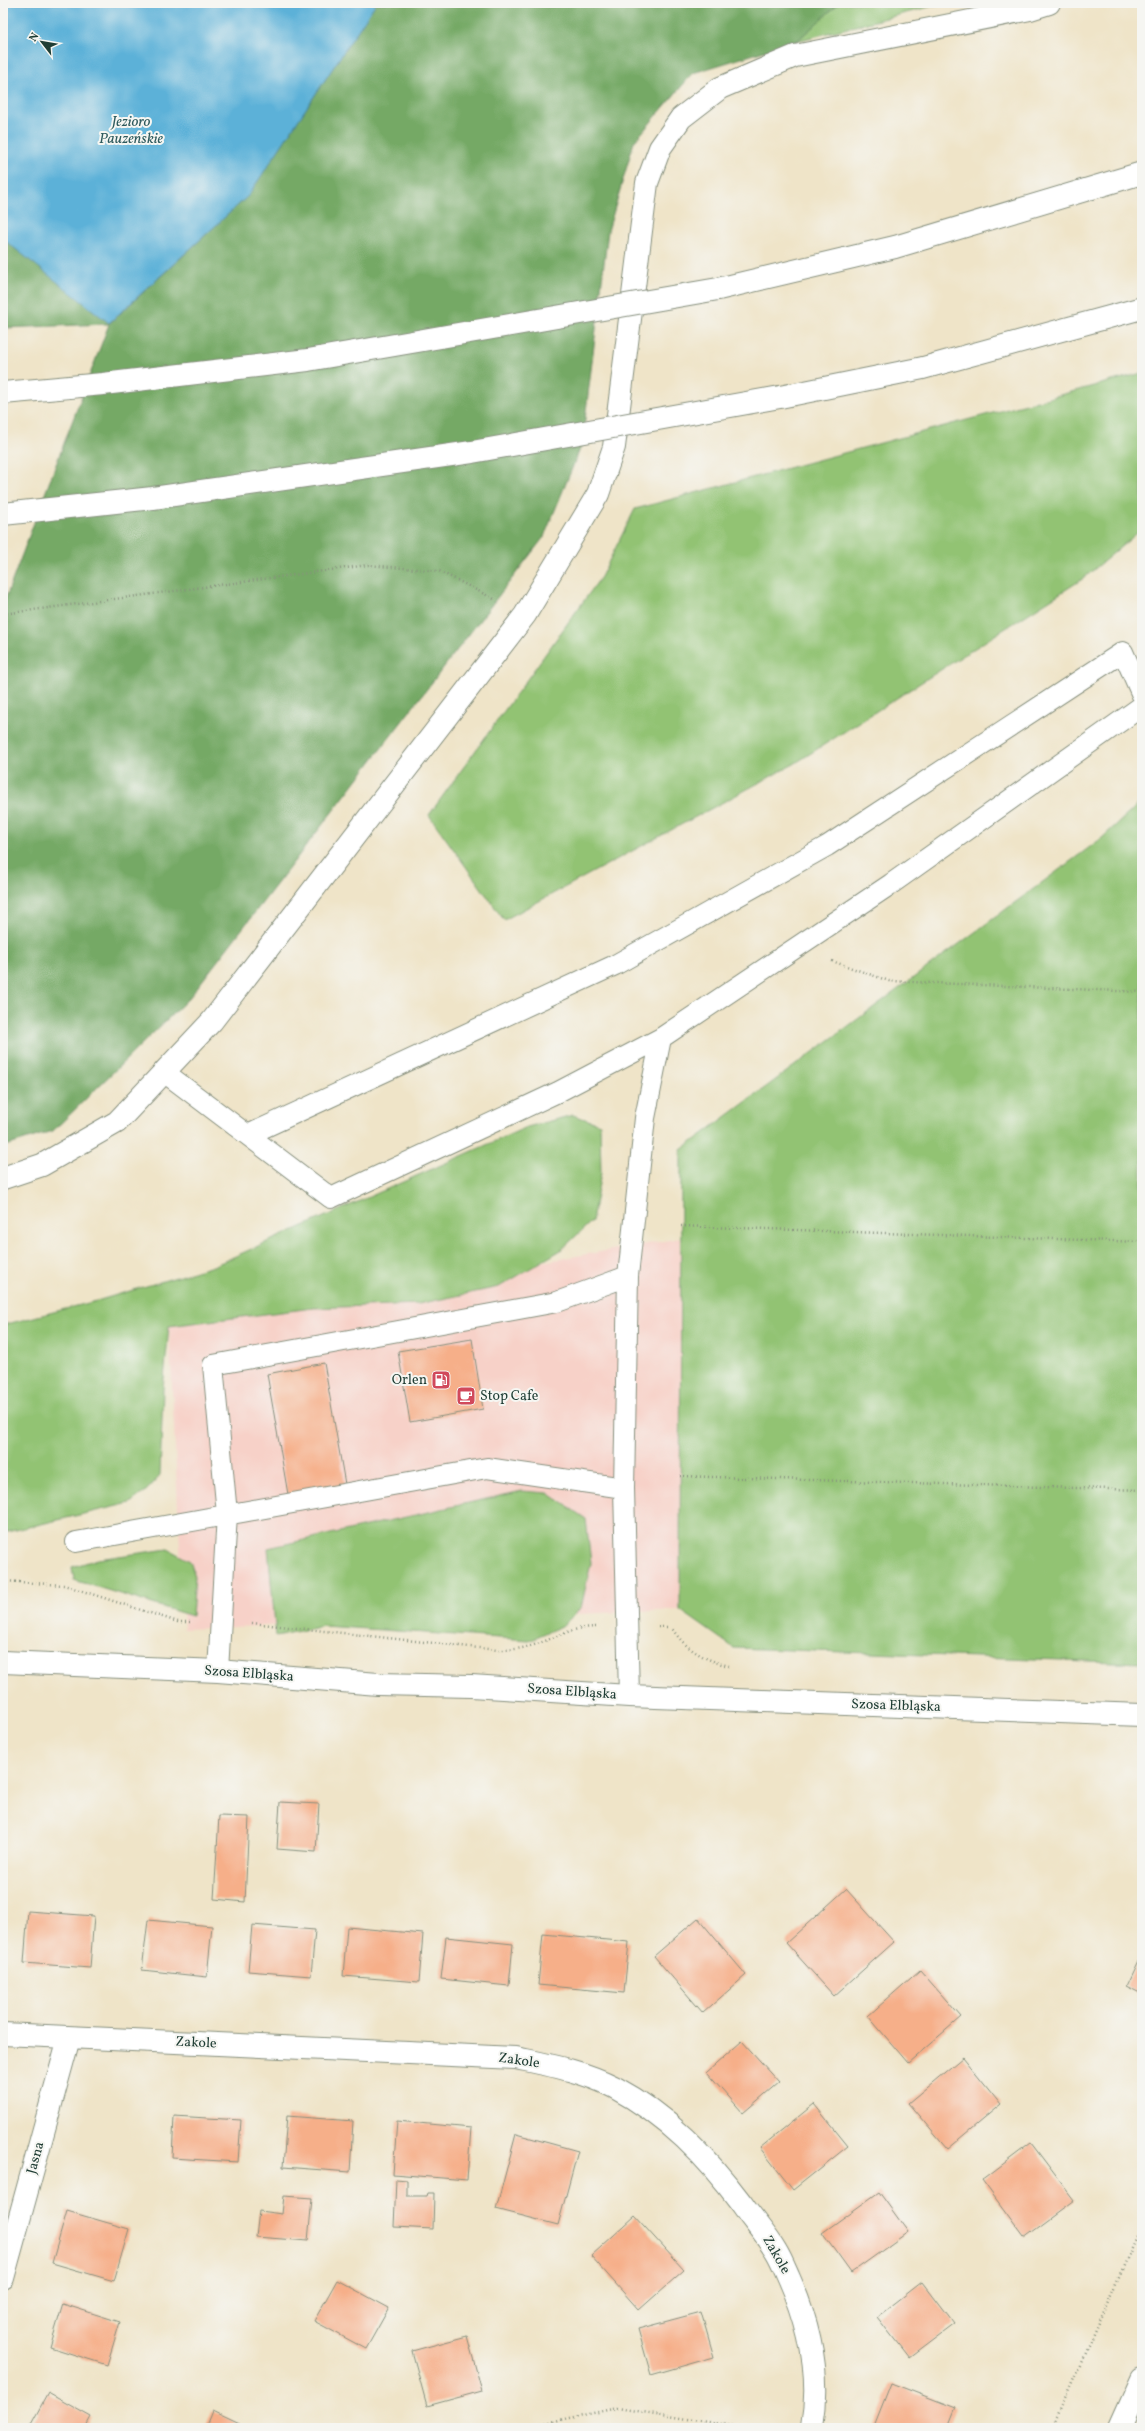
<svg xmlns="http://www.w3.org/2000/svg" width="1145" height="2431" font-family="Vollkorn,serif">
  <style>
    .built { fill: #f7d1c8 }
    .green { fill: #92c373; stroke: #588054 }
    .forest { fill: #75a965; stroke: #4a734c }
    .water { fill: #5cb1d8; stroke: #3e7786 }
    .building { fill: #f6af89 }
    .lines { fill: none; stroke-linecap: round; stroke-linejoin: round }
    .lane-casing { stroke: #87907e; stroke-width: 22 }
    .street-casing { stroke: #87907e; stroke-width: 24 }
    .secondary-casing { stroke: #87907e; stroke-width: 24 }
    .highway-casing { stroke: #87907e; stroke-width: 24 }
    .path { stroke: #87907e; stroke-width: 2.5; stroke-dasharray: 1 3; stroke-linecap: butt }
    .lane { stroke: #fff; stroke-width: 20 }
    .street { stroke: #fff; stroke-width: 22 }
    .secondary { stroke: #fff; stroke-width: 22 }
    .highway { stroke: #fff; stroke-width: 22 }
    .highway-bridge-casing { stroke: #87907e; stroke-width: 24; stroke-linecap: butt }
    .highway-bridge { stroke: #fff; stroke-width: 22 }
    .labels { text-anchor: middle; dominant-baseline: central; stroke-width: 4; stroke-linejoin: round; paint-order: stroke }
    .poi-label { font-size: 14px; fill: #1f3d34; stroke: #f6f6f2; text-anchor: end }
    .street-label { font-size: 14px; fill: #1f3d34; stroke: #f6f6f2 }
    .water-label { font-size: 15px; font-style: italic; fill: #2e5a5d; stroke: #f6f6f2 }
  </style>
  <rect width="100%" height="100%" fill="#f6f6f2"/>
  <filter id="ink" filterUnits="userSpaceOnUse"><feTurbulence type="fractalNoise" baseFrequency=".025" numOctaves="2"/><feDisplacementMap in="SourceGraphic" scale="8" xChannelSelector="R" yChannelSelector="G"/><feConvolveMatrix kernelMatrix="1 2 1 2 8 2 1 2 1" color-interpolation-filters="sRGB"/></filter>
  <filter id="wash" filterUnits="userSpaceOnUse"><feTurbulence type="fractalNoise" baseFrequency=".012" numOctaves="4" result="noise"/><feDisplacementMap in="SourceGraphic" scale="16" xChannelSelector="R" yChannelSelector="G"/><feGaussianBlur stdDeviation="0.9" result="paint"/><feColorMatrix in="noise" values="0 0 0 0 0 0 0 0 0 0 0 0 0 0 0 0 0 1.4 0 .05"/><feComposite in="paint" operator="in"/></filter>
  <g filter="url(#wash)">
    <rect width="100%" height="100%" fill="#efe4c8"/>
    <path class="built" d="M681 1238 680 1610 184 1629 169 1326Z"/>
    <path class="green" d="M839 3H945L797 41Z
      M1142 373V529L1084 578 794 764 504 920 429 815 601 577 635 509Z
      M1142 801V1663L734 1648 680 1610 681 1150 1102 838Z
      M573 1115 600 1124 601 1173 592 1221 561 1250 499 1287 418 1304 313 1308 169 1326 163 1389 160 1476 146 1491 130 1503 3 1533V1325L100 1300 213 1266 527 1127Z
      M522 1491 548 1493 586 1519 591 1563 581 1608 562 1626 529 1640 323 1626 276 1636 268 1548Z
      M168 1549 190 1561 195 1576 192 1616 74 1580 72 1567 98 1559Z"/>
    <path class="forest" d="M376 3H839L797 41 693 73 634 142 608 231 582 444 544 537 189 998 53 1131 3 1147V605L109 324 3 328V239L110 323 248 196Z"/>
    <path class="water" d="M3 3H376L248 196 109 323 3 239Z"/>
    <g id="blocks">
      <path class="building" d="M472 1339 483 1409 410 1422 398 1351Z
        M324 1363 346 1490 289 1500 267 1374Z
        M280 1802 319 1804 316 1852 277 1849Z
        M219 1816 249 1817 245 1902 214 1899Z
        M846 1889 894 1942 834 1996 786 1943Z
        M28 1911 94 1916 90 1968 24 1963Z
        M698 1918 746 1975 703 2013 654 1956Z
        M148 1920 212 1926 207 1977 142 1970Z
        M252 1925 315 1930 311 1976 248 1971Z
        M347 1927 423 1934 419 1982 343 1976Z
        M543 1934 629 1942 624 1993 538 1985Z
        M446 1937 513 1944 509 1986 441 1979Z
        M1142 1952V1994L1126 1986Z
        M920 1970 961 2017 908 2063 868 2016Z
        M742 2041 779 2082 743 2113 707 2072Z
        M963 2057 1001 2104 947 2149 908 2103Z
        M814 2104 848 2146 793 2190 760 2148Z
        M174 2116 241 2120 238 2162 172 2158Z
        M287 2116 353 2121 350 2172 283 2167Z
        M397 2121 471 2128 467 2180 393 2174Z
        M516 2134 578 2151 558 2225 496 2209Z
        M1031 2143 1074 2200 1024 2237 982 2180Z
        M396 2179 407 2180V2196H427L428 2193H434L433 2229 394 2227Z
        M879 2192 908 2232 851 2273 822 2233Z
        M284 2196 312 2198 308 2241 256 2237 259 2211 282 2214Z
        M67 2211 129 2229 114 2281 52 2263Z
        M635 2216 684 2270 639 2310 591 2256Z
        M337 2280 389 2308 366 2349 314 2321Z
        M922 2282 954 2324 909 2358 877 2317Z
        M63 2304 120 2322 107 2365 50 2347Z
        M701 2312 714 2357 651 2375 638 2329Z
        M467 2336 482 2391 427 2406 412 2351Z
        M891 2383 956 2408 948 2428H880L874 2426Z
        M48 2393 91 2417 85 2428H29Z
        M212 2411 248 2428H205Z"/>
    </g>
  </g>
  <g filter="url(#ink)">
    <use href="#blocks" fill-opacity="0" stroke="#87907e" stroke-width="1"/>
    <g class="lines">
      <defs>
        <path id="lane" d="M164 1072 331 1198 558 1092 661 1038 891 884 1142 706
          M248 1135 615 965 827 846 1123 652 1142 695
          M76 1542 487 1468 624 1488
          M218 1671 227 1514 213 1365 557 1302 628 1276
          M629 1696 624 1488 628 1276 645 1118 661 1038"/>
        <path id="street" d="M3 1178 42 1165 117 1122 212 1021 525 615 598 494 614 447 647 183 660 148 681 118 720 88 795 56 1030 9 1049 3
          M3 2034 516 2058C549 2065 583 2071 614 2087 668 2116 706 2156 742 2204 753 2220 766 2234 776 2251 781 2259 785 2269 789 2278 810 2325 821 2377 812 2428
          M3 2278 69 2038
          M1120 2428 1142 2379"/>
        <path id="secondary" d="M3 1662 218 1671 378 1684 471 1686 629 1696 1142 1715"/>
        <path id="highway" d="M718 289 895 247 1142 173
          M780 397 923 368 1142 308"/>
      </defs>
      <use href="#lane" class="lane-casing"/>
      <use href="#street" class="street-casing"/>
      <use href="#secondary" class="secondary-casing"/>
      <use href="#highway" class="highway-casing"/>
      <path class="path" d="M3 614 368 565 439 571 496 600
        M832 961 889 981 1142 992
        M681 1226 1142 1242
        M680 1476 1142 1490
        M3 1581 64 1585 178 1622H191
        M252 1623 497 1650C510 1650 521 1649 534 1645 558 1637 571 1627 597 1627
        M658 1627H671C684 1648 704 1660 729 1666
        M523 2428 617 2408 746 2428
        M1052 2428 1142 2226"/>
      <use href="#lane" class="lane"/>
      <use href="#street" class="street"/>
      <use href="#secondary" class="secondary"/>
      <use href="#highway" class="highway"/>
      <defs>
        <path id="highway-bridge" d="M3 393 103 384 308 360 718 289
          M3 514 153 498 472 452 780 397"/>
      </defs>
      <use href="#highway-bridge" class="highway-bridge-casing"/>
      <use href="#highway-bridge" class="highway-bridge"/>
    </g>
  </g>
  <defs>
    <symbol id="fuel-square" viewBox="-11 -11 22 22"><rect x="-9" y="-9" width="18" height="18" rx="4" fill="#d1495b" stroke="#f6f6f2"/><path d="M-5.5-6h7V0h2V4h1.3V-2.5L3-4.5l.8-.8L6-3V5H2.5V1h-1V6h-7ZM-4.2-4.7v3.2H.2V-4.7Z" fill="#fff"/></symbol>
    <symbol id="cafe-square" viewBox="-11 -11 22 22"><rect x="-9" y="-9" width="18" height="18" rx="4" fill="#d1495b" stroke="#f6f6f2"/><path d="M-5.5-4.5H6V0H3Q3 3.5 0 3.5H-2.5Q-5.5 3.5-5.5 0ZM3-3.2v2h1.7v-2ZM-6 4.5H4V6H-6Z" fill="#fff"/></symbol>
  </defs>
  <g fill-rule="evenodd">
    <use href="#fuel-square" x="430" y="1369" width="22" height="22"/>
    <use href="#cafe-square" x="455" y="1385" width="22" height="22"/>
  </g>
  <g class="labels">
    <g class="poi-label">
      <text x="427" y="1380">Orlen</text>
      <text x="480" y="1396" text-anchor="start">Stop Cafe</text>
    </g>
    <g class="street-label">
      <text transform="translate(249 1674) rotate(4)">Szosa Elbląska</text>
      <text transform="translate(572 1692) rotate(4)">Szosa Elbląska</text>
      <text transform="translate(896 1706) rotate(2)">Szosa Elbląska</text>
      <text transform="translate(196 2043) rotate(3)">Zakole</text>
      <text transform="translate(519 2061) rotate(8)">Zakole</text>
      <text transform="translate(36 2158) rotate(-75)">Jasna</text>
      <text transform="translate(776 2255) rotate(60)">Zakole</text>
    </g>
    <g class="water-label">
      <text x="131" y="122">Jezioro<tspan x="131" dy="17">Pauzeńskie</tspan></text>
    </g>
  </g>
  <rect width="1145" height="2431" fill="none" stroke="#f6f6f2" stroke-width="16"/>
  <g transform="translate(42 42) rotate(301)" stroke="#f6f6f2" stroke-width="3" paint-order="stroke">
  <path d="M0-3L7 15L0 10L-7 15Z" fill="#1f3d34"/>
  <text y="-6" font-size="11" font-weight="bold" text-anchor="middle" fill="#1f3d34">N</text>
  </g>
</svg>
